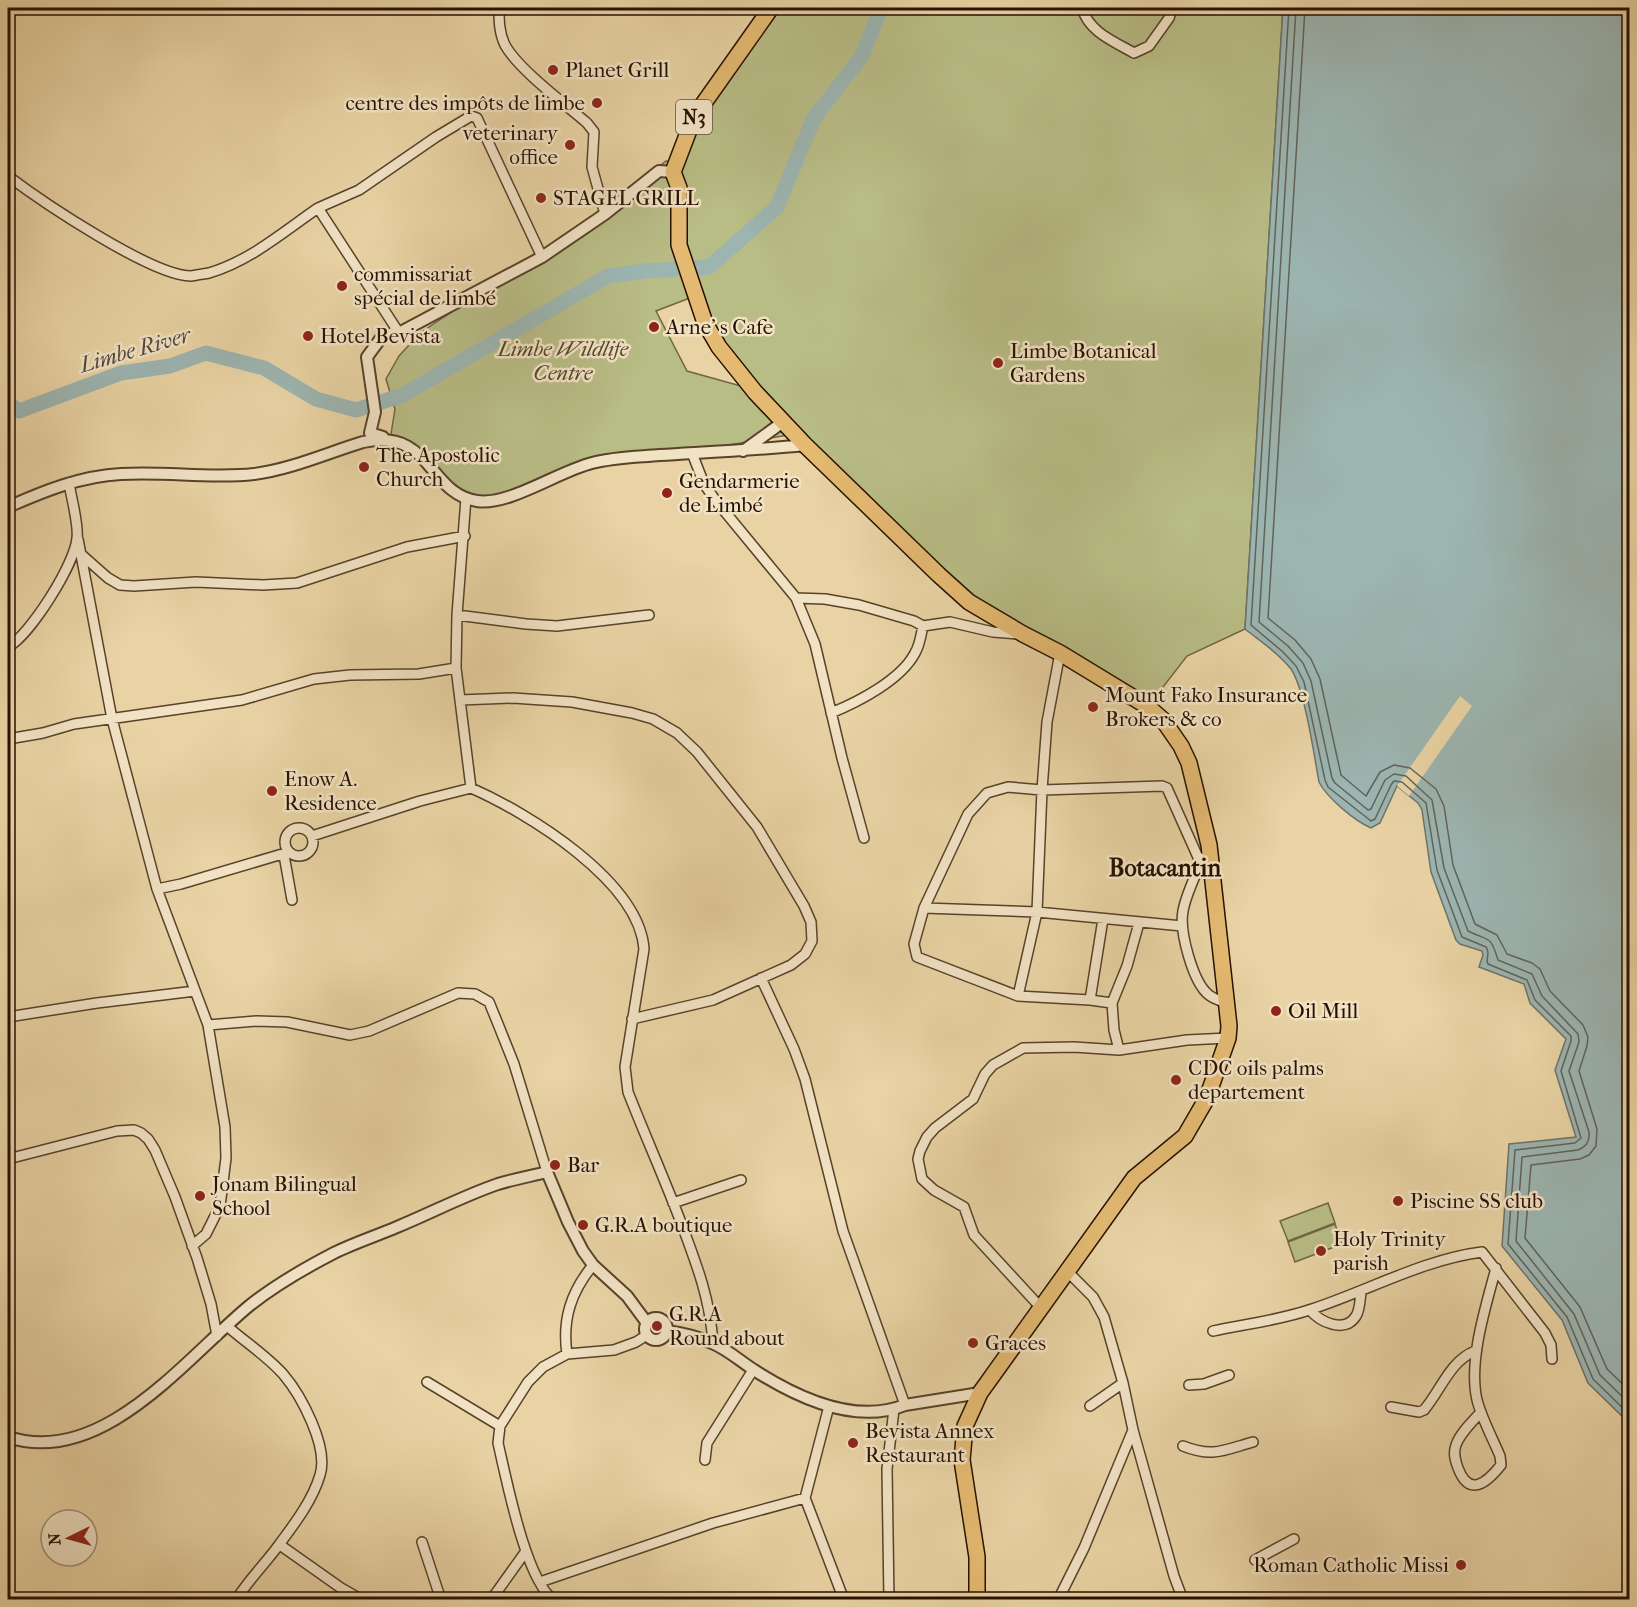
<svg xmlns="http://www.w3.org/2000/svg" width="1637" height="1607" font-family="'IM FELL French Canon',serif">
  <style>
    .green { fill: #b8bc85; stroke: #6f6643; stroke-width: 1.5; fill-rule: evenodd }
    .water { fill: #9cb5b1; stroke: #6d736b; stroke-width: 1.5 }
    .pier { fill: #e9d3a4 }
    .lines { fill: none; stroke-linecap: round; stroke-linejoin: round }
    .shore { stroke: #616359; stroke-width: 1.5 }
    .river { stroke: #9cb5b1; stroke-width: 15 }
    .minor-casing { stroke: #57422a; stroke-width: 12 }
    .tertiary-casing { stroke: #57422a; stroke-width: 14 }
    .trunk-casing { stroke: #261101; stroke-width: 18 }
    .minor { stroke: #f1e2c4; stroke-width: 9 }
    .tertiary { stroke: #f1e2c4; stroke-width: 10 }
    .trunk { stroke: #e4ba72; stroke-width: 15 }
    .poi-dot { fill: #8f2418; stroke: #f1e2c4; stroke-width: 2 }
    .labels { text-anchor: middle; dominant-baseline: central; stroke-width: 5; stroke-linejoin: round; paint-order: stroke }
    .shield { fill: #f1e2c4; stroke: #63503c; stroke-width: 1.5 }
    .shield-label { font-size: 20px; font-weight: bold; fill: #261101 }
    .poi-label { font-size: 21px; fill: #261101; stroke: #f1e2c4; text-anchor: start }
    .park-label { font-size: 21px; font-style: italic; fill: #524429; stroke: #f1e2c4 }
    .water-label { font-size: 22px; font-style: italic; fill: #4f4a3f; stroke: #f1e2c4 }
    .quarter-label { font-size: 24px; font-weight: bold; fill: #261101; stroke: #f1e2c4 }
  </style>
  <rect width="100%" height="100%" fill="#e9d3a4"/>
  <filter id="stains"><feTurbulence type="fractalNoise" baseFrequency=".00333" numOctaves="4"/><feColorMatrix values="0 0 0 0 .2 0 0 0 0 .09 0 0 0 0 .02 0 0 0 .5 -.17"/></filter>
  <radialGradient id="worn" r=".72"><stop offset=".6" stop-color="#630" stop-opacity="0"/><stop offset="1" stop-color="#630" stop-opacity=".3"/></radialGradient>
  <path class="green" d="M775 8H1283L1245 629 1187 656 1149 705 968 599 794 434 694 451 603 456 494 500C445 500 431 452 391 434L395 409 386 379 399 356 420 333 612 205 666 161 684 162 699 117ZM695 296 712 337 755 390 687 371 656 311Z
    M1328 1203 1335 1223 1288 1241 1280 1221Z
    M1335 1224 1342 1244 1295 1262 1288 1242Z"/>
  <path class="water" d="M1283 8H1629V1423L1588 1383 1562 1320 1502 1246 1509 1144 1576 1137 1555 1070 1566 1039 1530 1003 1524 984 1479 967 1483 955 1482 951 1460 944 1456 940 1431 872 1422 810 1418 803 1397 786 1380 823 1371 828C1355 821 1327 798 1319 782 1314 755 1305 690 1291 669 1279 653 1260 641 1245 629Z"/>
  <path class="pier" d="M1460 696 1472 706 1409 796 1397 786Z"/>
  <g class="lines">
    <path class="shore" d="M1289 8 1251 625 1283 652 1296 666 1304 682 1325 780 1328 787 1371 821 1375 819 1391 785 1394 781 1402 782 1426 803 1437 870 1462 937 1486 947C1491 953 1485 959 1488 964L1527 980 1535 1000 1571 1036V1041L1561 1071 1581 1138 1575 1143 1515 1150 1508 1244 1567 1317 1593 1379 1630 1415
      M1296 8 1259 622 1288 646 1303 663 1311 681 1332 778 1335 783 1368 810 1371 809 1385 780 1394 774 1406 776 1432 800 1444 868 1468 931C1490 942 1490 934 1498 960L1532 974 1542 996 1578 1034 1579 1042 1569 1071 1589 1132C1590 1141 1586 1147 1578 1150L1522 1157 1516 1241 1574 1314 1600 1375 1630 1404
      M1305 8 1268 618 1295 640 1311 659 1320 679 1341 775 1366 796 1380 772 1394 765 1410 768 1436 789 1444 806 1453 865 1475 924 1497 935 1507 954 1532 963 1540 969 1550 991 1583 1025 1588 1037 1587 1046 1579 1071 1597 1129 1596 1146 1589 1155 1580 1159 1531 1165 1525 1238 1580 1307 1607 1369 1630 1391"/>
    <path class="river" d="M8 403 19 411 121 373 170 366 206 353 264 368 316 399 356 410 403 395 608 276 644 271 709 267 777 207 814 118 862 56 881 8"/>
    <defs>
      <path id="minor" d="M499 8C499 20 499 33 505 45 518 69 565 104 587 123L594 132 592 167 605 214
        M1082 8C1089 32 1113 41 1134 53L1149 46 1169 18 1172 8
        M8 176C41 201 152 276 191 276 196 275 203 274 209 273 250 261 283 232 318 208L399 333
        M318 208 359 190 436 137 471 116 477 118 542 257
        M692 453 704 484 716 501 796 598 815 644 842 758 864 838
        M466 498 457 615 456 668 471 788
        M78 539 112 719 157 889
        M82 555 108 578 120 585 134 586 196 582 263 585 297 583 407 547 465 536
        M796 598 825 599 859 605 914 621 923 626 950 622 993 632 1019 634
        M457 615 526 624 557 626 649 615
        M8 647C30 635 75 564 77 538 79 525 71 497 69 483
        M460 700 513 698 572 702 632 713 653 719 677 733 697 752 757 827 804 906 811 922 812 941 805 954 791 965 713 1000 632 1019
        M831 713C858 702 901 680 915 653 920 645 921 634 923 626
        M8 739 43 733 74 724 242 700 314 679 350 675 419 674 456 668
        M285 842a14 14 0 1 1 28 0a14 14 0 1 1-28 0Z
        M312 836 420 801 471 788C528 813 639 881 644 949L625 1067 628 1092C646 1138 666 1182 683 1228 698 1268 710 1300 713 1343
        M284 855 292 900
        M1203 858C1196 874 1186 894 1183 911 1179 931 1193 983 1209 995 1214 999 1221 1001 1227 1003
        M924 908 1037 912 1182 926
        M761 978 794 1049 805 1079 843 1231 905 1405
        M1018 996 1037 912 1042 790 1047 722 1060 653
        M1090 1000 1103 919
        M1112 1003 1127 966 1139 923
        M8 1017 97 1003 195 991
        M208 1025 257 1021 287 1022 350 1035 369 1031 458 993 475 994 489 1002 498 1024 514 1064 547 1172
        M1119 1050 1114 1030 1112 1003 1090 1000 1018 996 917 957 914 944 924 908 968 814 987 793 1008 787 1042 790 1162 786 1167 788 1201 864
        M8 1159 117 1131 134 1130 141 1133 148 1139 155 1150 175 1197 197 1258 211 1304 217 1336
        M673 1203 741 1180
        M192 1246 206 1234 220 1206 226 1158 225 1127 208 1025 157 889 181 884 289 852
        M1042 1309 974 1235 964 1207 934 1190 922 1179 918 1159 920 1151 927 1137 935 1128 973 1099 985 1074 993 1065 1023 1048 1074 1047 1119 1050 1187 1040 1228 1038
        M1310 1310C1320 1322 1345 1334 1356 1316 1360 1310 1360 1299 1361 1292
        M227 1326C245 1342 267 1356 283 1374 301 1395 329 1447 320 1475 313 1499 296 1522 281 1542 267 1562 249 1579 236 1600
        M1213 1331C1246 1324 1281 1320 1312 1309 1367 1291 1425 1259 1482 1252L1545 1333 1551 1345 1552 1359
        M567 1354C562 1319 571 1292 593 1265
        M427 1382 500 1426
        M1189 1385 1204 1384 1229 1375
        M829 1406 805 1498 844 1600
        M1090 1406 1123 1383
        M1391 1407 1419 1412 1424 1410C1441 1390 1450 1361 1475 1351
        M1481 1412C1473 1421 1460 1433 1456 1445 1453 1453 1455 1460 1458 1468 1469 1497 1486 1484 1501 1465L1500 1456C1492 1437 1482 1419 1477 1400 1468 1361 1486 1306 1496 1268
        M1133 1430 1174 1576 1183 1600
        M1183 1446C1213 1458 1224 1450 1253 1442
        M705 1460 707 1443 753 1370
        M1629 1516 1630 1517
        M422 1542 441 1600
        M280 1545 341 1588 362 1600
        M1255 1560 1294 1539
        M540 1582 713 1523 805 1498
        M491 1600 526 1551
        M554 1600C526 1582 506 1477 498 1443L500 1426 528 1382 543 1367 567 1354 614 1350 636 1342 647 1335
        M889 1600 887 1469 894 1409
        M1058 1600 1084 1548 1133 1430 1123 1383 1104 1317 1093 1297 1067 1271"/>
      <path id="tertiary" d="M383 437 370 433 375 412 367 357 381 338 395 332 399 333 542 257 605 214 659 171 673 172
        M743 451 783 422
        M8 507C44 491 81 476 121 474 166 471 210 479 254 474 292 469 327 453 363 442 432 428 427 493 477 501 509 506 559 471 592 463 615 457 637 457 660 455 709 452 757 450 805 445
        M645 1329a11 11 0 1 1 22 0a11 11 0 1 1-22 0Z
        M667 1331C682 1333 698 1337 712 1343 727 1349 740 1361 754 1370 796 1397 855 1425 905 1405L980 1393
        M8 1437C102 1468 186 1358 249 1306 274 1286 305 1268 334 1253 354 1243 376 1236 397 1227 431 1213 463 1196 498 1184 514 1179 531 1176 547 1172L568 1222 583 1251 593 1265 627 1296 647 1323"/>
      <path id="trunk" d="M771 8 694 117 673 172 679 188V245L705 323 719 347 755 392 805 445 939 575 969 602 1023 634 1060 653 1147 706 1163 720 1181 746 1189 763 1209 845 1229 1026 1228 1038 1207 1098 1185 1136 1134 1178 980 1393 965 1426 962 1460 977 1557V1600"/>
    </defs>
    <use href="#minor" class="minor-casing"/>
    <use href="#tertiary" class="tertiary-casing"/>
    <use href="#trunk" class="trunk-casing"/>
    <use href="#minor" class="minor"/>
    <use href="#tertiary" class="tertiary"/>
    <use href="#trunk" class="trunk"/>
  </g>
  <g class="poi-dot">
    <circle cx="553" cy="70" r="6"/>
    <circle cx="597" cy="103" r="6"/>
    <circle cx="570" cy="145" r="6"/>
    <circle cx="541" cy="198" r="6"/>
    <circle cx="342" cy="286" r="6"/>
    <circle cx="654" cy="327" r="6"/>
    <circle cx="308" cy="336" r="6"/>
    <circle cx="998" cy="363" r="6"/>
    <circle cx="364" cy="467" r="6"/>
    <circle cx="667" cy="493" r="6"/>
    <circle cx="1093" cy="707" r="6"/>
    <circle cx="272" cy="791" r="6"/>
    <circle cx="1276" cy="1011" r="6"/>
    <circle cx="1176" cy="1080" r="6"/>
    <circle cx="555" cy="1165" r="6"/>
    <circle cx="200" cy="1196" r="6"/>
    <circle cx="1398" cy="1201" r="6"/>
    <circle cx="583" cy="1225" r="6"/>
    <circle cx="1321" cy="1251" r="6"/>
    <circle cx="657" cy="1326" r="6"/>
    <circle cx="973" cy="1343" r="6"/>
    <circle cx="853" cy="1443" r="6"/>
    <circle cx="1461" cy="1565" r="6"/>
  </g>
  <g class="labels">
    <rect class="shield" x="676" y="100" width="36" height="34" rx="4.5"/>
    <g class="shield-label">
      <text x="694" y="117">N3</text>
    </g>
    <g class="poi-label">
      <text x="565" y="70">Planet Grill</text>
      <text x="585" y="103" text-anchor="end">centre des impôts de limbe</text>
      <text x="558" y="133" text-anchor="end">veterinary<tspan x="558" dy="24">office</tspan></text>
      <text x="553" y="198">STAGEL GRILL</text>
      <text x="354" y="274">commissariat<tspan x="354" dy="24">spécial de limbé</tspan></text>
      <text x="666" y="327">Arne' s Cafe</text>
      <text x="320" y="336">Hotel Bevista</text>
      <text x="1010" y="351">Limbe Botanical<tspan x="1010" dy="24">Gardens</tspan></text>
      <text x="376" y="455">The Apostolic<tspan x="376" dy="24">Church</tspan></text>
      <text x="679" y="481">Gendarmerie<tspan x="679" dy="24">de Limbé</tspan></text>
      <text x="1105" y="695">Mount Fako Insurance<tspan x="1105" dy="24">Brokers &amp; co</tspan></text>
      <text x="284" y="779">Enow A.<tspan x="284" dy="24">Residence</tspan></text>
      <text x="1288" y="1011">Oil Mill</text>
      <text x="1188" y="1068">CDC oils palms<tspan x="1188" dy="24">departement</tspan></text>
      <text x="567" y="1165">Bar</text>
      <text x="212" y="1184">Jonam Bilingual<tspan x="212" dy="24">School</tspan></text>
      <text x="1410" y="1201">Piscine SS club</text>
      <text x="595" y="1225">G.R.A boutique</text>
      <text x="1333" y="1239">Holy Trinity<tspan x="1333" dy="24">parish</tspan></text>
      <text x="669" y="1314">G.R.A<tspan x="669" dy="24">Round about</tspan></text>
      <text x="985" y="1343">Graces</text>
      <text x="865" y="1431">Bevista Annex<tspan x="865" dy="24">Restaurant</tspan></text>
      <text x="1449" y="1565" text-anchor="end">Roman Catholic Missi</text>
    </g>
    <g class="park-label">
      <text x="563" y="349">Limbe Wildlife<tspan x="563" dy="24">Centre</tspan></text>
    </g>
    <g class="water-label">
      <text transform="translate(135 350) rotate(-16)">Limbe River</text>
    </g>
    <g class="quarter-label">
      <text x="1165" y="868">Botacantin</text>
    </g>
  </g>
  <rect width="1637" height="1607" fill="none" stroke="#e9d3a4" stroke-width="30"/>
  <rect x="9" y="9" width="1619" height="1589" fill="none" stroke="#261101" stroke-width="3"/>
  <rect x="15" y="15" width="1607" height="1577" fill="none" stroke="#261101" stroke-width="1.5"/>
  <g transform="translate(69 1538) rotate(265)"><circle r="28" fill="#f1e2c4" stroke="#a08e76" stroke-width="1.5"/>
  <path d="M0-4.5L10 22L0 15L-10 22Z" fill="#8f2418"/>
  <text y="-9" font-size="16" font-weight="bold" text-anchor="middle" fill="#261101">N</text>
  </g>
  <rect width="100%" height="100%" filter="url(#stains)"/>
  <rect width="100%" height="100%" fill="url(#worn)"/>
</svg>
